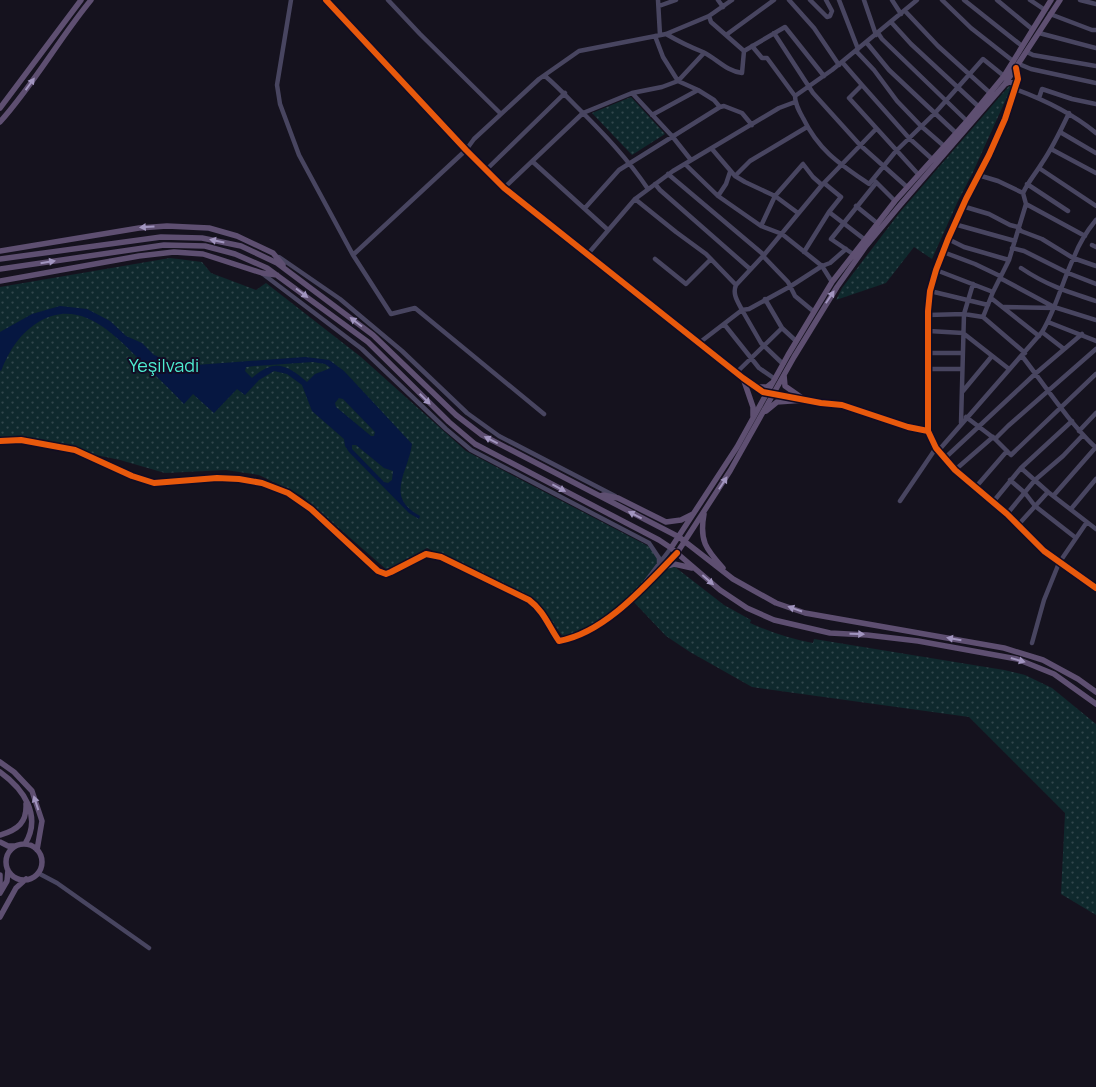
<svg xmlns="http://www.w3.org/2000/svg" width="1096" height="1087" font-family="Manrope,sans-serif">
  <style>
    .park { fill: url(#park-dots) }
    .water { fill: #061741; fill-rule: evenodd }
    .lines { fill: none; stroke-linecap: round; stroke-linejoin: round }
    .minor { stroke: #484560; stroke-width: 4.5 }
    .major { stroke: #5e4f71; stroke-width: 5.5 }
    .cycleway-casing { stroke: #120c24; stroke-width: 9 }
    .cycleway { stroke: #e8590c; stroke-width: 6 }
    .oneway { fill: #a195bf }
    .labels { text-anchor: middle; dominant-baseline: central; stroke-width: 4; stroke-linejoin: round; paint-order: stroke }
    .park-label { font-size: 18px; fill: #4eebd0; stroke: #120c24 }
  </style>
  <defs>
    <pattern id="park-dots" width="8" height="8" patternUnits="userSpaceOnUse" patternTransform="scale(1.25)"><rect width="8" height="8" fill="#0f292d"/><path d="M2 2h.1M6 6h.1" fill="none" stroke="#31474c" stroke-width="1.8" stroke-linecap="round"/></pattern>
  </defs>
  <rect width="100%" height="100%" fill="#15121e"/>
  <path class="park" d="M1009 86H1012L973 172 957 203 932 259 914 247 886 283 836 300 842 288 900 212Z
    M631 97 665 134 632 155 592 113Z
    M170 258 202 262 211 273 256 290 266 283 361 357 466 451 648 546 724 605 751 620 750 623C770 632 791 639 813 643L814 639 1004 670 1025 675 1052 688 1096 724V915L1061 894 1065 813 969 717 752 687 690 652 666 636 629 597 595 623 563 637 538 602 427 548 387 570 302 496 259 475 226 470 165 473 120 460 10 437 0 438V287Z"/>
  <path class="water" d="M60 306 87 309 110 321 126 336 142 343 154 355 183 366 305 357 329 360 344 371 412 444C408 473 384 497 420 516L419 519 409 513 349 452 345 446 344 439 312 411 302 385 287 374 274 371 259 380 245 395 237 389 214 413 193 394 184 404C170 389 155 375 141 361 114 334 81 298 40 321 21 332 9 350 1 371L0 370V332L32 314ZM313 362 325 364 331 368 315 374 307 382C287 365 275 358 252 378L245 371 246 367 255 366ZM339 398 343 399 375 432 374 436H371L336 407 335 403ZM356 445 384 468 393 471 392 480 388 483 384 482 352 449V445Z"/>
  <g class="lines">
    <path class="minor" d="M291 0 277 85 280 104 299 155 353 255 391 314 415 308 544 414
      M326 0 466 150 504 188 743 378 763 392 821 403 842 405 908 427 928 431
      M388 0 420 34 501 114
      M658 0 660 35
      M718 0 723 7
      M789 0 814 28 839 65
      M810 0 827 17 830 16 832 11 826 0
      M839 0 858 49
      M864 0 876 35
      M892 0 901 14
      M942 0 971 28 1013 61
      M964 0 1022 46
      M997 0 1032 29
      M1030 0 1045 10
      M1080 0 1096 4
      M659 6 676 0
      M905 11 938 46 990 93
      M1050 14 1092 30H1096
      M709 16 711 22 744 51
      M891 22 911 44 979 107
      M774 33 813 93 860 145 907 187
      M878 33 882 39 967 121
      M1039 33 1096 48
      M666 34C678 41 690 47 703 52 717 59 726 71 742 73L744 51
      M726 35 774 0
      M655 36 663 57 678 81 698 90 714 100 720 107 724 106 742 113 752 125
      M866 42 889 70 956 133
      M752 46 762 58H767L795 96C795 104 799 111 803 118 819 151 840 164 869 184L896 151 935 113 983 59 1004 76
      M744 51 785 27 824 76
      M856 51 874 70 897 101 921 126 944 146
      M1027 52 1033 55 1096 66
      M842 62 862 85
      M1019 64 1031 69 1096 83
      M1016 68 1018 79 1005 119 989 155 966 199 948 239 936 270 930 291 928 311V431L936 448 955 470 1007 514 1044 551 1096 588
      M545 76C557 86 567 97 578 108 604 134 627 158 648 189
      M1015 89C1045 100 1072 113 1096 133
      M632 93 662 87 678 81 704 53
      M795 96 832 70 917 0
      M1039 98 1042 89 1072 99 1096 104
      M652 115 698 90
      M1060 132 1096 153
      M712 149 735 176 745 182 775 196 798 213
      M1051 149 1096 173
      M533 162 608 230
      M685 164 718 196 761 226
      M1039 168 1096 206
      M486 170 565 93
      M668 174 764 255
      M918 174 849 98 862 85 909 138 932 159
      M978 175 998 181 1023 193 1026 204 1085 236
      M735 176 750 161 807 127
      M875 181 895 201
      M655 184 660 190 750 269
      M1027 184 1068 211
      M822 185 813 177 803 164 775 196 761 226 782 234 822 266 832 282
      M504 188 583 113 632 93 672 136 691 160
      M1023 193C1028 182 1036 173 1042 163 1053 147 1061 130 1069 113
      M718 196 726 184 730 172
      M635 199 676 232 706 254 736 285
      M856 206 877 223
      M962 206 989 214 1010 225 1018 227 1021 231 1042 239 1073 258 1096 266
      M585 208 619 170 720 107
      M829 212 864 239
      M954 224 1015 241
      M948 239 964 247 1009 260
      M1092 245 1096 247
      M1012 248 1024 251 1068 273 1096 284
      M846 249 830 263 822 266 791 286 749 309 742 310C738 302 732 294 736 285L764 255 822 185 876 129
      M804 252 829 212 841 197 824 183
      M943 252 975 264 1000 276
      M853 254 831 239 876 183
      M353 255 466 150 474 139 539 79 579 51 666 34 709 16 732 0
      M587 255 635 199 673 171 779 108 795 102
      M763 256 788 282 795 296 813 311
      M279 257 340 299 402 351 467 413 499 436 615 496
      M655 259 686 284 711 259
      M1021 268C1046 285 1068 292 1096 301
      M936 270 993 292
      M263 274 362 349 446 429 471 450 649 543 659 558V564
      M1000 278 1054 307 1096 320
      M930 291 988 305
      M991 298 1039 336
      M765 299 782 328 796 341
      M1004 307 1054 308
      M928 315 964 314 983 317 1025 353
      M983 317 993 292 1009 260 1026 204
      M1048 322 1096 341
      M724 324 759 368 775 379
      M929 331 963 333 1009 369
      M1042 332 1064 349
      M699 343 742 310 761 343 783 364
      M929 353H963
      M1022 356C1046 387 1068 421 1096 448
      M929 369H962
      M736 373 782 328
      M963 391 992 356
      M966 417 995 439 1011 455 1096 374
      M961 423 964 314 973 284
      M1079 431 1096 413
      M995 439 1008 426 1096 349
      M0 441 21 440 75 450 132 476 154 483 217 478 239 479 262 483 288 493 311 509 378 571 386 574 391 572 426 554 441 557 529 600C544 611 549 627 559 641 605 633 646 585 677 553
      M939 450 1042 332C1056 309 1062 282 1074 257 1079 244 1087 231 1096 220
      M945 458 1035 374 1082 334
      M1021 468 1048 492 1096 529
      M955 470 993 437
      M1010 480 1025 493 1035 506 1076 538
      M975 488 1007 451
      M1054 495 1096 447
      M900 501 936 448
      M993 502 1021 468 1072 421
      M1071 509 1096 479
      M1007 514 1035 480 1063 456 1083 435
      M1018 525 1048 492
      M646 581 671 548
      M1032 643 1044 600 1059 563 1087 522
      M38 873 57 883 149 948"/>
    <path class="major" d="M1005 84 1009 82 1014 83 1015 89
      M0 108 81 0
      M0 122C34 84 59 39 91 0
      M0 251 139 228 167 226 209 228 237 236 273 253 283 265
      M0 259 161 237 202 238 241 246 277 263 373 335 456 415 482 435 679 537 733 579 776 603 805 613 1004 648 1043 660 1078 679 1096 692
      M0 269 164 245 205 246 235 254 267 268 368 342 449 422 475 444 659 540 671 548 720 590 747 608 774 620 830 633 867 635 918 641 1017 659 1054 674 1096 704
      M0 281 139 256 174 252 203 254 262 273 277 275
      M784 375 785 386 805 400
      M743 378 753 407V416
      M755 387H767L772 383
      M766 411 777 402 805 400
      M603 495 618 498 666 522 681 520 693 514
      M704 514C699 541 706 549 723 568
      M671 548 737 447 788 355 832 282 895 201 967 121 1004 76 1051 0
      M677 553 730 471 794 357 837 287 866 246 901 204 1005 84 1060 0
      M663 567 674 564 692 568
      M0 762 14 772 32 791 42 821 37 850
      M0 772C24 789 42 816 25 844
      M0 835C18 830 27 822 26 804
      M0 842 8 846H15
      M6 862a18 18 0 1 1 36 0a18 18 0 1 1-36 0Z
      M0 875V885
      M0 893 7 881 8 870
      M0 917 16 888 26 879"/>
    <defs>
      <path id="cycleway" d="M326 0 466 150 504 188 743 378 763 392 821 403 842 405 908 427 928 431
        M1016 68 1018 79 1005 119 989 155 966 199 948 239 936 270 930 291 928 311V431L936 448 955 470 1007 514 1044 551 1096 588
        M0 441 21 440 75 450 132 476 154 483 217 478 239 479 262 483 288 493 311 509 378 571 386 574 391 572 426 554 441 557 529 600C544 611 549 627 559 641 605 633 646 585 677 553"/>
    </defs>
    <use href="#cycleway" class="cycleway-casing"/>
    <use href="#cycleway" class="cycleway"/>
  </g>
  <defs><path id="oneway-solid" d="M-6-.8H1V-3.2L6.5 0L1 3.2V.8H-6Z" transform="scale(1.25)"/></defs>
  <g class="oneway">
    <use href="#oneway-solid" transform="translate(30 84) rotate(-54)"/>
    <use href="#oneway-solid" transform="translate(147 227) rotate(176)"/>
    <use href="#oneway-solid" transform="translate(217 241) rotate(-168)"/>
    <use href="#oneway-solid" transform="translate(48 262) rotate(-9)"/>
    <use href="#oneway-solid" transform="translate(302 293) rotate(37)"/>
    <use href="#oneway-solid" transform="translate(830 297) rotate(-56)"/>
    <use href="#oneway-solid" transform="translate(356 322) rotate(-143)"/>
    <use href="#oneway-solid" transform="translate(425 399) rotate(45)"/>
    <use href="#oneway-solid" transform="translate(491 440) rotate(-153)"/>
    <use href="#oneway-solid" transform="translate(723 483) rotate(-57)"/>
    <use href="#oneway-solid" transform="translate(559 488) rotate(28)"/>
    <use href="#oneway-solid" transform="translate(635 515) rotate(-153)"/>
    <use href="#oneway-solid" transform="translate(708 580) rotate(41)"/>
    <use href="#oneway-solid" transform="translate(795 609) rotate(-161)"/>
    <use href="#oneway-solid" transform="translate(857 634) rotate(2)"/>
    <use href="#oneway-solid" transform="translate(954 639) rotate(-170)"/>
    <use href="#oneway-solid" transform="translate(1018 660) rotate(16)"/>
    <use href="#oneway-solid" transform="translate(36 803) rotate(-108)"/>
  </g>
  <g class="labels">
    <g class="park-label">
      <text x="164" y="365">Yeşilvadi</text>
    </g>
  </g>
</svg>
